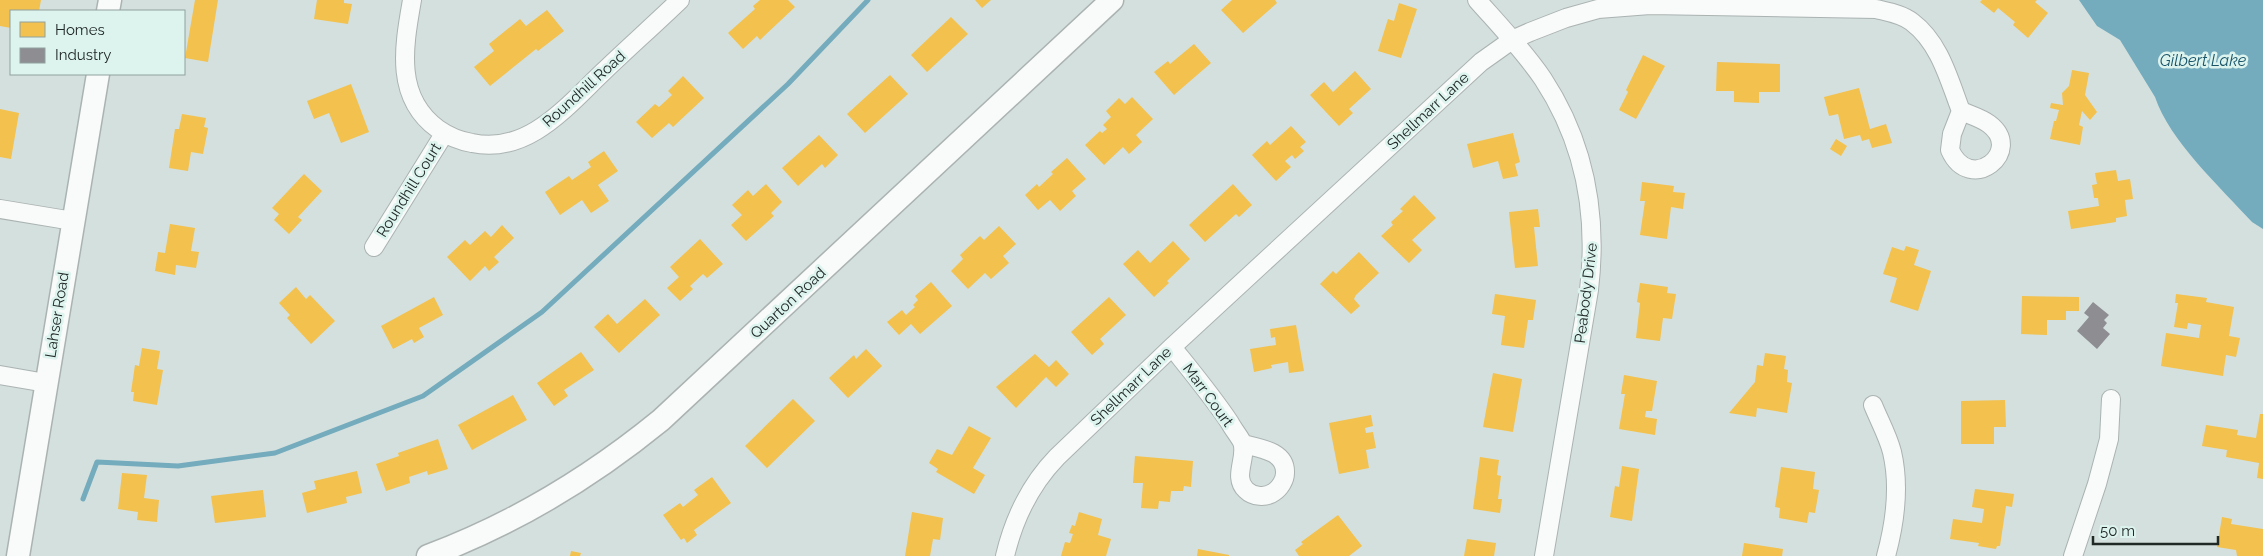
<svg xmlns="http://www.w3.org/2000/svg" width="2263" height="556" font-family="Raleway,sans-serif">
  <style>
    .water { fill: #74abbd }
    .homes { fill: #f2c14e }
    .industry { fill: #8d8d92 }
    .lines { fill: none; stroke-linecap: round; stroke-linejoin: round }
    .stream { stroke: #74abbd; stroke-width: 5 }
    .minor-casing { stroke: #aab3b1; stroke-width: 20 }
    .tertiary-casing { stroke: #aab3b1; stroke-width: 25 }
    .minor { stroke: #f9fafa; stroke-width: 18 }
    .tertiary { stroke: #f9fafa; stroke-width: 22 }
    .labels { text-anchor: middle; dominant-baseline: central; stroke-width: 5; stroke-linejoin: round; paint-order: stroke }
    .street-label { font-size: 15px; fill: #212927; stroke: #dcf3ee }
    .water-label { font-size: 16px; font-style: italic; fill: #195469; stroke: #dcf3ee }
  </style>
  <rect width="100%" height="100%" fill="#d4e0de"/>
  <path class="water" d="M2079 0H2263V229L2252 222C2221 188 2169 140 2155 97L2120 40 2097 26Z"/>
  <path class="homes" d="M0 0H41L39 11H11V28L0 26Z
    M195 0H218L208 62 185 58Z
    M317 0H344V3L352 4 348 24 314 19Z
    M760 0H788L795 7 760 40 757 36 743 49 728 33 755 9 753 6Z
    M975 0H991L982 8Z
    M1232 0H1275L1277 3 1243 33 1221 10Z
    M1982 0H2037L2035 2 2048 13 2028 38 2013 25 2015 22 1998 8 1994 13 1980 2Z
    M1399 3 1417 9 1401 58 1378 51 1388 19 1394 21Z
    M547 10 564 31 538 51 536 49 490 86 474 67 494 51 489 44 520 19 526 26Z
    M951 17 968 34 927 72 911 55Z
    M1194 44 1211 63 1174 95 1154 72 1168 61 1170 64Z
    M1643 55 1665 66 1636 119 1619 110 1628 92 1626 90Z
    M1717 62 1780 64V92H1759V103L1734 102V91H1716Z
    M2072 70 2089 73 2085 95 2097 112 2090 120 2082 111 2079 125 2083 127 2080 145 2050 139 2054 121H2056L2059 110 2050 108 2051 103 2063 105 2062 93 2069 86Z
    M1355 71 1371 89 1349 109 1353 113 1339 126 1310 95 1324 82 1333 92Z
    M890 75 908 94 865 133 847 114Z
    M683 76 704 98 673 127 669 123 652 138 636 122 655 104 659 107 672 95 668 91Z
    M351 84 369 132 341 143 329 113 314 119 307 101Z
    M1859 88 1870 129 1886 124 1892 143 1872 148 1869 139 1862 141 1860 135 1844 139 1838 114 1829 116 1824 97Z
    M1132 97 1153 119 1136 135 1142 142 1129 154 1123 147 1104 165 1085 145 1100 131 1102 133 1107 129 1103 125 1111 117 1106 111 1119 98 1125 104Z
    M0 109 19 113 11 159 0 157Z
    M182 114 206 118 204 127 208 128 203 154 191 152 188 171 169 168 175 129H179Z
    M1291 126 1306 142 1300 147 1304 151 1295 159 1292 155 1285 161 1291 167 1276 181 1252 155 1267 141 1270 145Z
    M1513 133 1520 162 1515 164 1518 176 1503 179 1498 161 1473 168 1467 144Z
    M819 135 838 155 825 168 822 164 798 186 782 168Z
    M1836 139 1847 146 1841 156 1830 149Z
    M604 151 618 171 598 185 609 201 591 213 582 200 560 215 545 192 569 176 572 180 591 167 588 162Z
    M1067 158 1086 179 1072 191 1076 196 1060 211 1050 200 1038 210 1025 195 1037 184 1039 187 1053 174 1051 172Z
    M2116 170 2118 181 2130 179 2133 199 2125 200 2127 216 2116 218V222L2071 229 2068 211 2099 206 2098 198H2094L2092 185 2097 184 2095 173Z
    M304 174 322 191 298 217 302 220 289 234 274 220 279 214 272 208Z
    M1642 182 1674 186 1673 192 1685 193 1683 209 1671 207 1667 239 1640 235 1645 201H1640Z
    M766 184 782 202 771 213 774 216 746 241 731 225 742 215 732 205 748 190 753 196Z
    M1233 184 1252 205 1239 217 1236 214 1205 242 1189 225Z
    M1414 195 1436 218 1412 240 1422 250 1409 263 1381 236 1393 225 1391 222 1403 211 1400 209Z
    M1538 209 1540 227H1534L1538 266 1515 268 1509 212Z
    M170 224 195 228 191 251 199 252 196 268 176 265 175 275 155 271 158 252 165 253Z
    M502 225 514 238 494 257 499 262 489 271 485 266 470 281 447 257 465 240 470 245 485 231 491 237Z
    M999 226 1016 244 1003 256 1009 263 991 279 985 273 968 289 951 271 963 259 960 255 980 236 984 240Z
    M700 239 723 264 707 278 703 274 690 286 693 289 680 301 667 288 679 277 670 267Z
    M1173 241 1190 259 1167 281 1169 283 1154 297 1123 264 1138 250 1150 263Z
    M1906 246 1919 250 1914 265 1931 271 1918 311 1890 302 1897 278 1883 274 1892 247 1904 251Z
    M1359 252 1379 273 1356 295 1354 299 1360 306 1351 314 1320 284 1333 271 1336 274Z
    M931 282 952 306 920 334 911 324 899 335 887 322 902 310 906 315 915 307 913 305 918 300 915 296Z
    M1640 283 1668 287 1667 293 1676 294 1672 319 1663 318 1660 341 1636 338 1640 303 1637 302Z
    M296 287 306 299 310 295 335 321 311 344 287 318 290 315 279 303Z
    M1495 294 1536 300 1533 320H1528L1524 348 1501 345 1505 316 1492 314Z
    M2176 294 2207 298 2206 302 2234 307 2229 336 2240 338 2236 357 2226 355 2223 376 2161 366 2166 333 2199 338 2201 325 2188 323 2187 329 2174 327 2178 303H2175Z
    M2022 296 2079 297V311H2066V320H2047V335L2021 334Z
    M434 297 443 315 419 328 424 337 414 343 412 339 393 349 381 326Z
    M1109 297 1126 315 1100 339 1104 344 1092 355 1071 332Z
    M645 299 660 315 619 353 594 327 608 314 617 324Z
    M1296 325 1304 371 1289 373 1288 362 1271 365 1272 368 1254 372 1250 349 1276 345 1275 337 1271 338 1270 329Z
    M142 348 160 351 157 369 163 370 157 405 133 401 134 392H131L135 365 139 366Z
    M866 349 882 366 848 398 829 378 854 355 856 359Z
    M581 352 594 370 564 390 568 396 554 406 537 383Z
    M1765 353 1786 356 1784 369 1788 370 1787 382 1792 383 1787 413 1757 408 1756 417 1729 413 1755 382 1757 365 1763 366Z
    M1035 354 1049 367 1056 360 1069 374 1056 387 1046 377 1016 408 996 387Z
    M1493 373 1522 379 1513 432 1483 427Z
    M1624 375 1657 381 1652 411H1646L1645 417 1657 419 1655 435 1619 429 1625 394H1621Z
    M513 395 527 420 472 450 458 425Z
    M793 399 815 421 767 468 745 446Z
    M2005 400 2006 427H1994V444H1961V401Z
    M2260 414H2263V479L2257 478 2259 463 2226 457 2227 450 2202 446 2206 425 2238 430 2237 435 2256 438Z
    M1371 415 1373 426 1365 428 1366 433 1373 432 1376 448 1366 450 1369 468 1339 474 1329 423Z
    M969 426 991 438 973 468 985 475 974 494 936 472 938 469 929 463 937 449 952 455Z
    M438 439 448 469 428 475 427 471 409 477 410 483 386 491 376 464 399 456 398 453Z
    M1135 456 1193 461 1191 487 1184 486 1183 491H1171L1170 502 1159 501 1158 509 1141 508 1143 483H1133Z
    M1480 457 1499 460 1497 475 1501 476 1498 499H1502L1500 513 1473 509Z
    M1622 466 1639 469 1632 521 1610 517 1615 486 1619 487Z
    M1781 467 1815 472 1813 489 1819 490 1815 513 1809 512 1807 523 1779 518 1780 508 1775 507Z
    M357 471 362 493 346 497 347 503 307 513 302 493 316 489 314 481Z
    M122 473 147 475 144 498 159 500 157 522 137 520 138 512 118 509Z
    M712 477 731 503 694 530 697 535 687 543 684 538 681 540 663 515 680 503 683 507 698 495 694 490Z
    M1975 489 2014 494 2012 507 2006 506 2000 546H1997L1996 549 1978 546 1979 543 1950 539 1953 519 1982 523 1984 509 1972 507Z
    M263 490 266 517 215 523 211 496Z
    M912 512 943 518 940 540 933 539 930 556H905Z
    M1079 512 1102 519 1098 535 1111 539 1106 556H1061L1065 542 1070 543 1073 534 1069 533 1072 525 1075 526Z
    M1338 515 1362 546 1349 556H1299L1295 550 1303 544 1301 542Z
    M2222 517 2232 519 2231 524 2263 529V556H2237L2236 550 2217 547Z
    M1467 539 1496 543 1494 556H1464Z
    M1744 543 1783 549 1782 556H1742Z
    M1198 549 1229 555V556H1197Z
    M571 551 581 553 580 556H570Z"/>
  <path class="industry" d="M2093 302 2109 315 2104 320 2107 323 2103 328 2110 334 2097 349 2077 331 2089 317 2084 313Z"/>
  <g class="lines">
    <path class="stream" d="M83 499 97 462 178 466 275 453 423 396 542 312 788 84 868 0"/>
    <defs>
      <path id="minor" d="M412 0C404 46 394 97 438 129 448 136 460 141 472 143 528 155 567 106 603 72 628 48 655 24 680 0
        M1477 0C1500 26 1524 51 1543 79 1585 143 1598 214 1589 290L1544 556
        M0 209 73 221
        M374 247 444 134
        M1172 347C1192 372 1212 396 1230 423 1233 429 1239 436 1242 442 1248 457 1232 477 1246 490 1253 497 1266 498 1274 492 1280 488 1285 480 1285 473 1286 451 1259 448 1243 444
        M0 375 46 383
        M1873 405C1879 420 1888 436 1892 452 1900 486 1895 523 1886 556
        M1005 556C1014 518 1030 485 1057 457L1172 347 1481 62 1512 40 1530 32 1566 18 1598 9 1650 5 1876 9C1888 12 1902 14 1912 22 1940 43 1949 80 1961 111L1952 134 1950 150C1970 195 2025 151 1989 124 1981 118 1970 115 1961 111
        M2073 556 2097 484 2109 439 2111 399"/>
      <path id="tertiary" d="M108 11 110 0
        M18 556 98 74
        M428 556C514 524 590 478 661 420L1112 0"/>
    </defs>
    <use href="#minor" class="minor-casing"/>
    <use href="#tertiary" class="tertiary-casing"/>
    <use href="#minor" class="minor"/>
    <use href="#tertiary" class="tertiary"/>
  </g>
  <g class="labels">
    <g class="street-label">
      <text transform="translate(584 89) rotate(-42)">Roundhill Road</text>
      <text transform="translate(1428 111) rotate(-43)">Shellmarr Lane</text>
      <text transform="translate(409 190) rotate(-58)">Roundhill Court</text>
      <text transform="translate(1586 293) rotate(-83)">Peabody Drive</text>
      <text transform="translate(788 303) rotate(-43)">Quarton Road</text>
      <text transform="translate(57 315) rotate(-81)">Lahser Road</text>
      <text transform="translate(1131 386) rotate(-44)">Shellmarr Lane</text>
      <text transform="translate(1208 395) rotate(54)">Marr Court</text>
    </g>
    <g class="water-label">
      <text x="2203" y="60">Gilbert Lake</text>
    </g>
  </g>
  <rect x="10" y="10" width="175" height="65" fill="#dcf3ee" stroke="#91a29e"/>
  <rect x="20" y="22" width="25" height="15" fill="#f2c14e" stroke="#91a29e"/>
  <text x="55" y="35" font-size="15" fill="#212927">Homes</text>
  <rect x="20" y="48" width="25" height="15" fill="#8d8d92" stroke="#91a29e"/>
  <text x="55" y="60" font-size="15" fill="#212927">Industry</text>
  <path d="M2093 536v8h125v-8" fill="none" stroke="#212927" stroke-width="2.5"/>
  <text x="2100" y="536" font-size="15" fill="#212927" stroke="#dcf3ee" stroke-width="4" paint-order="stroke">50 m</text>
</svg>
